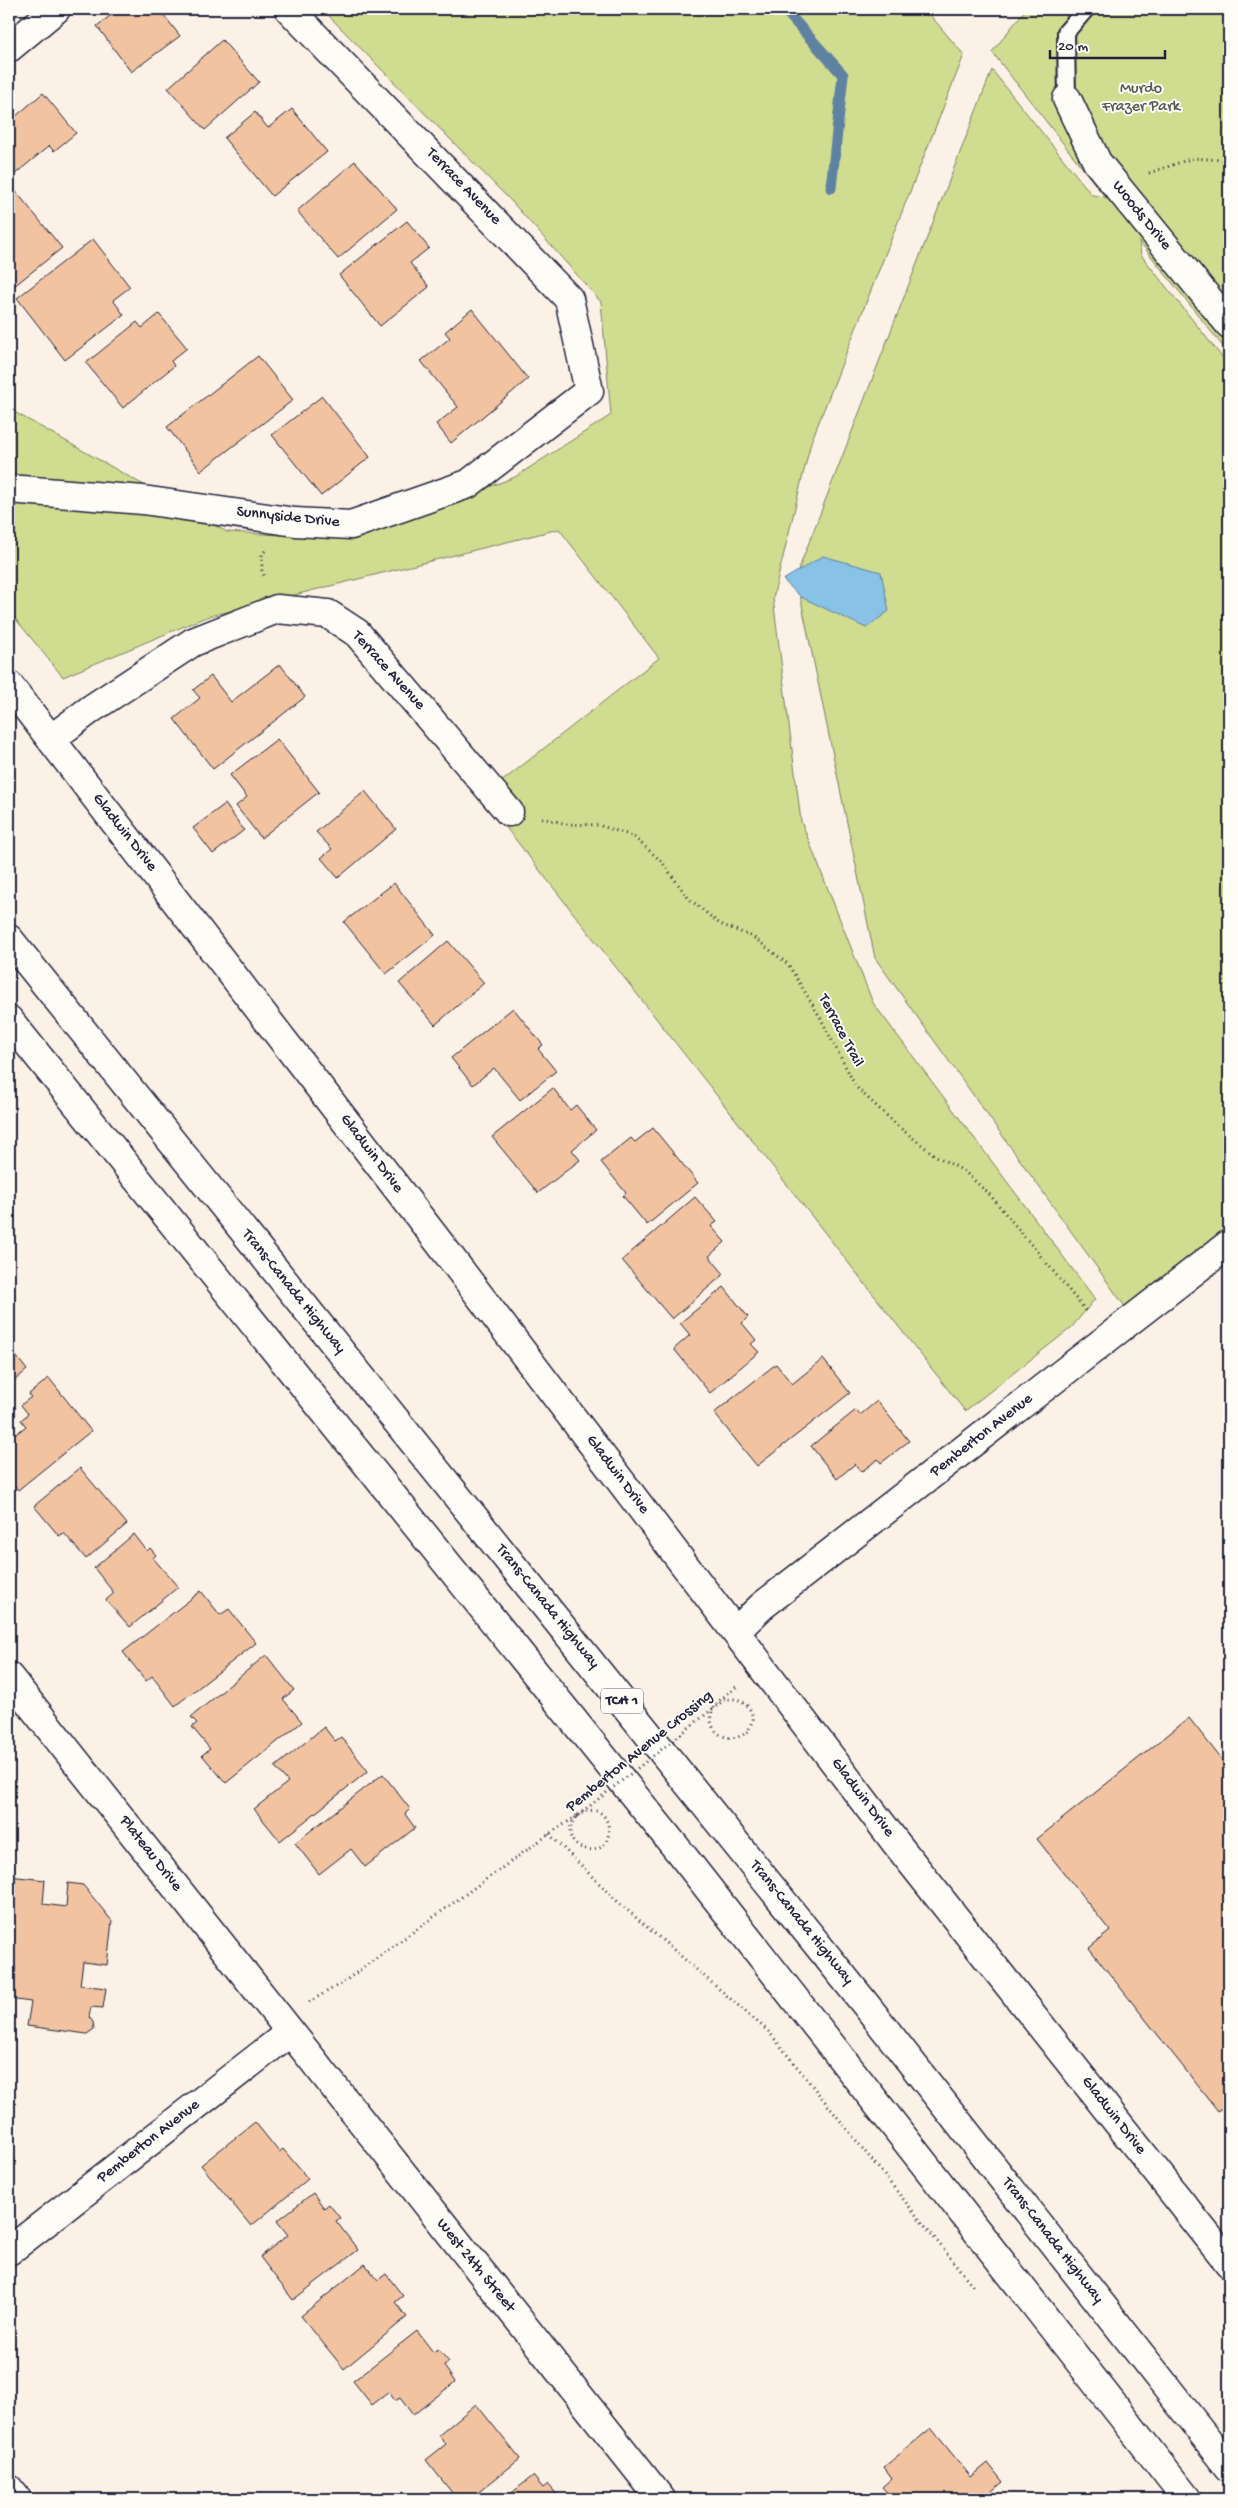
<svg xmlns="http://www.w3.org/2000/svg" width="1238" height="2508" font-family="'Gochi Hand',sans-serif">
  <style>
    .green { fill: #d0dc8f; stroke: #797f65 }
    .water { fill: #88c2e7; stroke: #5f82a2 }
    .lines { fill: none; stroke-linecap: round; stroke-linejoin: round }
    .stream { stroke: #5f82a2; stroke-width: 11 }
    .building { fill: #f1c3a1; stroke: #22223b }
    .lane-casing { stroke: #22223b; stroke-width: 20 }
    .street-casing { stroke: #22223b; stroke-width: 31 }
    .highway-casing { stroke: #22223b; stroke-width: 31 }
    .path { stroke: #22223b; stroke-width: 3; stroke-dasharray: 1 4; stroke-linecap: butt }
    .lane { stroke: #fdfcf7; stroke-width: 16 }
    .street { stroke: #fdfcf7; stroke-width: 28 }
    .highway { stroke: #fdfcf7; stroke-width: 28 }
    .path-bridge { stroke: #22223b; stroke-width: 3; stroke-dasharray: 1 4; stroke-linecap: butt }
    .labels { text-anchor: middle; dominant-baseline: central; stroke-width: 4; stroke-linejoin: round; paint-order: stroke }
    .shield { fill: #fdfcf7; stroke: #646373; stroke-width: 1 }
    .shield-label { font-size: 15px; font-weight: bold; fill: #22223b }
    .park-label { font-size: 16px; fill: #565a54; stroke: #fdfcf7 }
    .street-label { font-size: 16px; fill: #22223b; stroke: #fdfcf7 }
  </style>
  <rect width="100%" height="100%" fill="#fbf1e6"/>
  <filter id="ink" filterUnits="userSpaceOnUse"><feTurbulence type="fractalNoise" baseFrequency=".02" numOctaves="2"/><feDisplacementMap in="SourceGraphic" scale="10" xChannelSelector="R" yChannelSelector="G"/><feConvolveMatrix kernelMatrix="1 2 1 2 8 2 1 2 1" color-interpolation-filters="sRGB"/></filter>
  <g filter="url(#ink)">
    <path class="green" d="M322 9H925L964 55 811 442 773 598 801 821 873 1003 1095 1299 1071 1328 965 1411 482 797 659 658 559 529 206 617 63 677 9 611V409L227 532 353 539 515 477 611 415 601 302 513 203Z
      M1026 9H1229V354L1139 241 1141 255 1229 366V1232L1126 1308 875 958 796 576 992 70 1092 195 1105 197 992 52Z"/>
    <path class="water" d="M823 556 881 572 889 611 866 628 801 597 783 580Z"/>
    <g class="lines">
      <path class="stream" d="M784 9 843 75 831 188"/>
    </g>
    <path class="building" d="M119 9H159L180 36 131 72 97 26Z
      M222 40 259 82 205 130 168 88Z
      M43 93 76 133 54 151 49 146 9 179V122Z
      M292 109 327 152 272 196 224 138 255 112 268 128Z
      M355 161 397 209 338 259 297 211Z
      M14 189 62 248 9 290V193Z
      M407 221 429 248 410 263 429 287 380 326 339 275Z
      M93 239 130 287 113 300 124 315 65 360 17 298Z
      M472 309 528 379 451 443 436 424 458 407 421 361 450 338 445 332Z
      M159 314 187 348 171 361 174 366 123 408 86 363 137 322 142 328Z
      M258 356 293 400 201 471 167 427Z
      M322 396 370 457 321 496 272 435Z
      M280 664 305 697 213 769 174 719 200 698 193 690 211 676 231 702Z
      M277 739 319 792 261 838 236 806 247 797 230 775Z
      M365 791 396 829 338 878 321 858 332 849 316 832Z
      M225 804 244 830 213 854 193 828Z
      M394 883 435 935 386 974 344 922Z
      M448 941 484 983 435 1025 399 983Z
      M513 1008 543 1045 538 1049 556 1071 520 1100 494 1068 473 1085 451 1058Z
      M553 1088 570 1110 576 1105 596 1130 572 1150 580 1160 538 1193 492 1137Z
      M653 1128 698 1183 647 1225 623 1196 626 1193 601 1162 631 1138 635 1142Z
      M695 1197 717 1222 711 1226 725 1242 709 1256 724 1274 672 1319 622 1260Z
      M724 1287 748 1317 742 1323 756 1340 751 1344 759 1352 710 1393 674 1349 690 1335 680 1323Z
      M9 1347 27 1370 9 1385Z
      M823 1359 850 1393 757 1466 714 1413 776 1364 792 1384Z
      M49 1378 91 1431 18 1490 9 1479V1424L16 1434 26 1426 21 1420 28 1414 21 1405 31 1397 29 1394Z
      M877 1401 909 1441 881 1463 878 1459 861 1472 855 1464 837 1479 811 1446 856 1410 860 1415Z
      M80 1468 127 1524 86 1559 64 1533 59 1536 34 1506Z
      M134 1534 147 1551 150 1548 156 1555 153 1558 178 1587 130 1627 106 1600 114 1593 94 1568Z
      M201 1591 220 1615 229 1609 256 1643 175 1706 152 1676 146 1681 123 1652Z
      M266 1655 294 1690 283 1699 302 1722 226 1783 202 1755 210 1749 192 1727 197 1723 191 1717Z
      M1189 1718 1226 1765 1229 1763V2102L1218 2111 1089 1948 1110 1931 1037 1839Z
      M324 1727 335 1741 341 1737 368 1771 280 1841 254 1809 288 1782 275 1767Z
      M383 1774 410 1809 405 1814 415 1828 365 1867 351 1849 319 1874 295 1843Z
      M9 1876 45 1880 43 1904 66 1907 68 1883 83 1885 112 1921 107 1965 83 1962 80 1985 106 1988 103 2008 91 2007 89 2017 93 2022 94 2029 87 2034 27 2026 31 2002 9 1999Z
      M255 2122 279 2152 283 2149 308 2179 251 2226 201 2165Z
      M313 2193 324 2208 329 2204 340 2218 336 2221 358 2250 293 2300 260 2257 288 2235 277 2221Z
      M365 2264 378 2280 386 2274 403 2296 395 2302 407 2317 344 2369 301 2316Z
      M417 2331 433 2352 438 2349 449 2362 444 2366 455 2382 413 2415 400 2398 395 2401 389 2392 372 2405 353 2381Z
      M476 2404 520 2459 470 2499H457L426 2460 446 2444 439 2435Z
      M931 2428 971 2477 988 2463 1003 2482 982 2499H893L882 2487 892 2478 884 2467Z
      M533 2476 543 2488 548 2484 560 2498 504 2499Z"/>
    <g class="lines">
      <defs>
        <path id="lane" d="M1067 99 1066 32 1086 9"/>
        <path id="street" d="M9 48 56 9
          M1067 99 1097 162 1229 324
          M9 489 143 500 295 522 351 525 468 484 589 391 569 299 289 9
          M9 685 441 1245 896 1843 1229 2263
          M51 739 91 709 193 642 277 609 328 614 357 633 509 812
          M736 1631 762 1606 1229 1244
          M9 1677 661 2499
          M9 2251 289 2033
          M9 2489 17 2499"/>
        <path id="highway" d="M9 939 866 2005 1229 2467
          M9 1020 686 1860 1187 2499"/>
      </defs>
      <use href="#lane" class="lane-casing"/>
      <use href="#street" class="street-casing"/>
      <use href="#highway" class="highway-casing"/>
      <path class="path" d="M1149 173 1193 158 1222 160 1229 155
        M265 551 262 554V570L265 578
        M542 818 567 824 598 825 633 836 662 862 689 899 720 924 753 937 788 964 820 1017 856 1087 900 1128 936 1156 964 1171 990 1195 1087 1312
        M736 1687C729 1693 717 1701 713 1709 703 1732 731 1747 748 1731
        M549 1834 618 1902 769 2032 973 2286
        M309 2002 342 1983 549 1834 577 1816"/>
      <use href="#lane" class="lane"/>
      <use href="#street" class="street"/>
      <use href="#highway" class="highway"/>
      <path class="path-bridge" d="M577 1816C613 1791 622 1858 585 1849 568 1845 566 1827 577 1816L724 1700C740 1696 750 1703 753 1719L748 1731"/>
    </g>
  </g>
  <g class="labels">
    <rect class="shield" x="601" y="1688.5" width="42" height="25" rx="4"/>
    <g class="shield-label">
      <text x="622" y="1701">TCH 1</text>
    </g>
    <g class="park-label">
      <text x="1141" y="89">Murdo<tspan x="1141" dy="18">Frazer Park</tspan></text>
    </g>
    <g class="street-label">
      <text transform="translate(463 187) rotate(46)">Terrace Avenue</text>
      <text transform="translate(1141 216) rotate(51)">Woods Drive</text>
      <text transform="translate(288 518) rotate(6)">Sunnyside Drive</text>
      <text transform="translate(388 671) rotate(48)">Terrace Avenue</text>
      <text transform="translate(124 833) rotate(52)">Gladwin Drive</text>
      <text transform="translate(840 1031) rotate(62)">Terrace Trail</text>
      <text transform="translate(371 1154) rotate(53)">Gladwin Drive</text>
      <text transform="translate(293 1292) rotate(51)">Trans-Canada Highway</text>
      <text transform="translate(982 1436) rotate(-38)">Pemberton Avenue</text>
      <text transform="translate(617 1475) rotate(53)">Gladwin Drive</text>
      <text transform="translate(547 1607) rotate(51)">Trans-Canada Highway</text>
      <text transform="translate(640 1752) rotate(-39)">Pemberton Avenue Crossing</text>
      <text transform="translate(862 1798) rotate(53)">Gladwin Drive</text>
      <text transform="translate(150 1854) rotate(52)">Plateau Drive</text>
      <text transform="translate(801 1923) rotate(51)">Trans-Canada Highway</text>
      <text transform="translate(1113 2116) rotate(52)">Gladwin Drive</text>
      <text transform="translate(149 2142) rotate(-38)">Pemberton Avenue</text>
      <text transform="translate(1052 2241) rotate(52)">Trans-Canada Highway</text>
      <text transform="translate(475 2266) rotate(51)">West 24th Street</text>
    </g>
  </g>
  <rect width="1238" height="2508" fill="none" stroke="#fdfcf7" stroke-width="30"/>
  <rect x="15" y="15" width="1208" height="2478" fill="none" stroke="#22223b" stroke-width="2" filter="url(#ink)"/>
  <path d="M1050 50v8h115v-8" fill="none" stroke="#22223b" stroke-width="2.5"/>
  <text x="1058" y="50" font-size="15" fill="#22223b" stroke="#fdfcf7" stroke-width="4" paint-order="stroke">20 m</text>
</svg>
